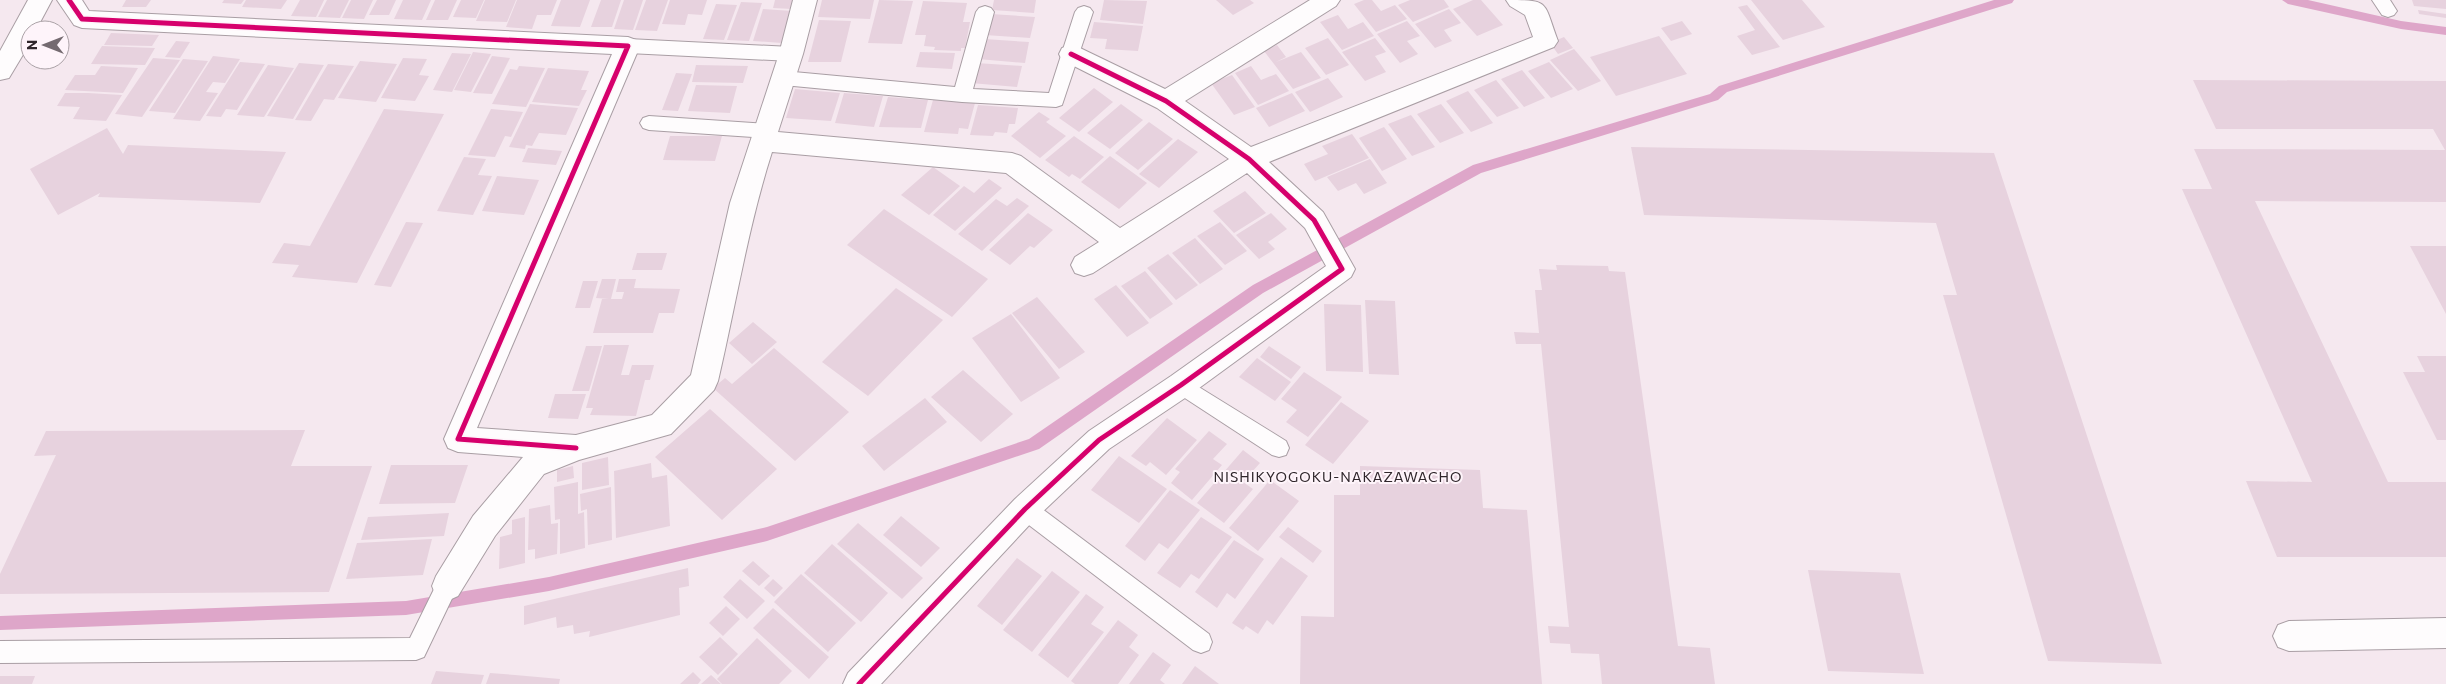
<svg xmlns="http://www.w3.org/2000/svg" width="2446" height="684" font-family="Commissioner,sans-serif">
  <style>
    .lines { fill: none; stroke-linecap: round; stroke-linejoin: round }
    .stream { fill: #dea6c9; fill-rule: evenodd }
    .building { fill: #e7d2de }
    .lane-casing { stroke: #a99ea4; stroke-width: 2 }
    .street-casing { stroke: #a99ea4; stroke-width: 2 }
    .secondary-casing { stroke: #a99ea4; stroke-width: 2 }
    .lane { fill: #fefcfd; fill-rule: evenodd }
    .street { fill: #fefcfd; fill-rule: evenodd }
    .secondary { fill: #fefcfd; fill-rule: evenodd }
    .cycleway-casing { stroke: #fef4fa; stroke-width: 8 }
    .cycleway { stroke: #d6006c; stroke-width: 5 }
    .labels { text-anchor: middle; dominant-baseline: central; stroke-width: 4; stroke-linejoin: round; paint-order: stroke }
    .neighbourhood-label { font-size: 14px; letter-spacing: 1px; fill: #2f262b; stroke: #fef4fa }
  </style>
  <rect width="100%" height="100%" fill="#f5e8ef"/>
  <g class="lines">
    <path class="stream" d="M1994 0H2014L2012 3 1727 92 1718 100 1481 173 1263 293 1039 449 767 541 549 591 406 615 0 630V616L406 601 549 577 767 527 1029 439 1253 285 1473 165 1710 94 1719 86Z
      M2282 0H2308L2401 21 2446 27V35L2401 29 2288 4Z"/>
  </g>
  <path class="building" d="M126 0H151L146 7H122Z
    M224 0H244L241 4 222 3Z
    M246 0H287L281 9 242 7Z
    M300 0H324L316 17 291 16Z
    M327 0H349L340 18 318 17Z
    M351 0H373L364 19 342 18Z
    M377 0H396L389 15H369Z
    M403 0H431L422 20 394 19Z
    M435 0H457L448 20H426Z
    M461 0H484L476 18 453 17Z
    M485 0H516L507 22 476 21Z
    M517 0H557L551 15H537L532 29 506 27Z
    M561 0H590L580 27 551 26Z
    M601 0H621L612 27H591Z
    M624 0H643L633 30 614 29Z
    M646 0H668L657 31 635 30Z
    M670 0H707L702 15 688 14 685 25 662 24Z
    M775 0H795L792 9 773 8Z
    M822 0H874L870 19 818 17Z
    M879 0 913 1 902 44 868 43Z
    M994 0H1036L1034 13 992 10Z
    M1104 0 1147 1 1143 24 1100 20Z
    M1216 0H1250L1254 3 1233 15Z
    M1364 0H1372L1381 11 1395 5 1407 19 1376 32 1354 4Z
    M1410 0H1444L1449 7 1413 22 1398 5Z
    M1473 0H1481L1503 25 1477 36 1453 9Z
    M1751 0H1802L1825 27 1783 40Z
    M2412 0H2446V9L2414 6Z
    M923 1 967 3 963 22H970L965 48H961V51L934 50 935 47 924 46 926 35H915Z
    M741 2 762 3 749 41 727 40Z
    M716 4 737 5 724 40 703 39Z
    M1747 5 1764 27 1780 47 1752 55 1737 36 1755 30 1738 7Z
    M763 9 792 11 782 43 753 41Z
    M1449 9 1461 23 1444 30 1452 41 1435 48 1415 24Z
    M2418 10 2446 14V18L2419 14Z
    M991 14 1035 17 1030 38 985 35Z
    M1338 15 1348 29 1363 22 1374 36 1342 50 1320 22Z
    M819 20 851 21 841 62H808Z
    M1407 21 1420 36 1407 41 1418 54 1400 63 1377 34Z
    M1682 21 1692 34 1671 41 1661 28Z
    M1094 22 1143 26 1138 51 1105 49 1107 39 1090 38Z
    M111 33 159 35 152 46 104 45Z
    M1659 36 1687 74 1616 96 1590 57Z
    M1564 37 1573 48 1558 54 1550 43Z
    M1328 38 1349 65 1326 75 1305 48Z
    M1375 38 1386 52 1375 56 1386 72 1365 81 1342 52Z
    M984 39 1029 42 1025 63 978 59Z
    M176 41 190 42 180 58 165 57Z
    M1277 45 1286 57 1276 62 1301 52 1321 78 1293 89 1264 51Z
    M102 46 155 48 145 65 91 64Z
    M1574 49 1601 81 1578 91 1550 60Z
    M473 52 491 54 471 92 454 90Z
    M920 52 955 53 952 69 916 67Z
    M452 53 471 54 452 92 433 90Z
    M213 56 240 59 225 83 213 82 206 92 218 93 200 121 173 119Z
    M492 56 510 58 492 94 473 93Z
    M153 58 180 60 142 117 115 114Z
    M403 58 427 59 419 75 429 76 415 101 381 98Z
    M183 59 208 61 175 113 149 111Z
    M360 61 397 64 376 102 338 98Z
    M240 62 265 64 237 110 226 109 221 117 206 116Z
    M1549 62 1573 89 1551 98 1528 71Z
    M299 63 324 65 293 119 267 116Z
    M976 63 1022 66 1017 87 971 83Z
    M328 64 354 66 334 100 324 99 311 121 295 120Z
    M268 65 294 68 264 117 237 115Z
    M696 65 748 66 743 83 692 82Z
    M101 66 138 68 123 93 65 90 75 75H95Z
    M519 66 545 68 526 107 492 104 510 69 517 70Z
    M1251 66 1261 80 1276 74 1289 91 1258 105 1235 73Z
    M548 68 589 71 581 90H587L579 106 532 102Z
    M1522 70 1545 98 1524 107 1501 79Z
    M676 73 692 74 678 111 662 110Z
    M1232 75 1255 107 1234 115 1211 83Z
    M1328 78 1343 97 1310 112 1295 92Z
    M1496 80 1519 108 1497 117 1474 90Z
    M2193 80 2446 81V202L2255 201 2388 482H2446V557H2277L2246 481 2312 482 2182 189H2212L2194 149 2445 150 2433 129H2216Z
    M696 85 737 86 730 113 688 111Z
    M1094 88 1113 102 1079 132 1059 118Z
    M795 89 840 93 831 121 786 118Z
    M1468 91 1493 123 1471 132 1446 101Z
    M65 93H88L122 95 106 121 73 119 80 107 57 106Z
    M844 93 883 96 874 127 835 123Z
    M1292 93 1305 111 1269 127 1256 108Z
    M888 97 928 100 921 128 879 127Z
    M933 100 975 103 968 129 959 128 958 134 924 132Z
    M530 104 541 105 578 108 566 135 539 133 532 146 526 145 525 149 509 147Z
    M1121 104 1143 120 1110 149 1087 133Z
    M1441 104 1464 133 1440 143 1417 114Z
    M978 105 1018 108 1015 124H1009L1007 133 995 132 993 136 970 135Z
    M384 109 444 114 357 283 292 277 299 265 272 263 284 243 310 246Z
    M491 109 523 112 511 137 505 136 495 157 468 155Z
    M1039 112 1050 119 1046 122 1066 136 1040 158 1011 136Z
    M1411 115 1435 147 1412 156 1388 124Z
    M1149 122 1173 139 1138 170 1115 153Z
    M1384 127 1407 159 1382 171 1359 138Z
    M107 128 123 154 128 145 286 152 260 203 98 197 100 193 58 215 30 169Z
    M1352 134 1369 158 1315 181 1304 164 1328 154 1322 146Z
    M670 136H722L715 161 663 160Z
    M1074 136 1104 157 1080 179 1072 174 1069 177 1045 160Z
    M1178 139 1198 152 1159 188 1139 174Z
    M1631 147 1994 153 2162 664 2048 661 1943 295H1957L1936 223 1644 215Z
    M528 148 562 151 556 165 522 162Z
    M1110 156 1147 183 1119 209 1081 182Z
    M464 157 486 159 478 175 492 176 473 215 437 211Z
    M1370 159 1387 183 1364 194 1356 183 1338 191 1327 177Z
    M933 167 960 186 929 215 901 195Z
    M497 176 539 180 524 215 482 211Z
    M989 179 1002 188 955 231 933 215 964 186 974 193Z
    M1245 191 1266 213 1234 233 1213 211Z
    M1017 198 1029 206 982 251 958 234 996 199 1007 206Z
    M884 209 988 279 952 317 847 245Z
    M1028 213 1053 230 1034 248 1030 246 1010 265 989 250Z
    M1271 213 1287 229 1268 242 1275 249 1259 259 1236 235Z
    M406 222 423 223 391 287 374 285Z
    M1220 222 1247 251 1225 265 1197 236Z
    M1195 238 1223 269 1200 284 1172 253Z
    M2410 246H2446V314Z
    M637 253H667L662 270H632Z
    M1168 254 1198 285 1176 300 1147 268Z
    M1556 265 1608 266 1609 271 1625 272 1678 646 1710 648 1715 684H1602L1599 654 1571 653 1570 644 1550 643 1548 626 1569 627 1541 344H1516L1514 332 1539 333 1535 290H1542L1539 269 1557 270Z
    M1145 271 1173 304 1150 319 1121 286Z
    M602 279H616L611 299H622L624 292H616L619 279H636L634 288 680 289 674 313H659L653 333H593L602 299H609L596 298Z
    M583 281H598L590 308H575Z
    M1116 285 1149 323 1127 337 1094 299Z
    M896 288 943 320 868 396 822 362Z
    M1037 297 1085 352 1059 369 1012 313Z
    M1365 300 1395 301 1399 375 1369 374Z
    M1324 304 1361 305 1363 372 1326 371Z
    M1011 314 1060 378 1021 402 972 338Z
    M753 322 777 342 752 364 729 343Z
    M604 345H629L621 375H629L632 365H654L650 380H645L636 416 590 415 593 408H586Z
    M586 346H602L589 391H572Z
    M1269 346 1301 367 1291 379 1260 357Z
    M774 348 849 412 795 461 713 388 725 378 732 384Z
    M2417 356H2446V440H2437L2403 372H2425Z
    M1257 358 1291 382 1275 401 1239 377Z
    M963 370 1013 414 981 442 931 397Z
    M1304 372 1342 397 1308 437 1286 422 1297 410 1281 399Z
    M555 394H586L578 419 548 418Z
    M925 398 947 422 884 471 862 446Z
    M1341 402 1369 421 1333 464 1305 445Z
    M710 409 777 469 722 520 655 457Z
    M1167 418 1197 440 1166 475 1150 462 1146 466 1131 456Z
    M305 430 291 466H372L329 592 0 594V574L56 455 34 456 46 431Z
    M1209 431 1227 444 1213 459 1222 465 1192 500 1171 483 1180 472 1175 469Z
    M1243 450 1260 463 1243 482 1253 489 1224 523 1197 503Z
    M1119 456 1167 489 1139 523 1091 490Z
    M608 457 609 485 582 490V463Z
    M651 463 652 478 667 475 670 526 616 538 614 471Z
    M391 465H468L455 503 379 504Z
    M573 466 574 478 557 482V470Z
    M1360 466 1480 470 1483 508 1527 510 1542 684H1300L1301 616 1334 617V495H1360Z
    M1270 480 1299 501 1258 551 1229 528Z
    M578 482V514L584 512 585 548 560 554V519L555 520 554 487Z
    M611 487 612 540 588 545 587 509 581 511 580 494Z
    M1170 490 1200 510 1168 549 1159 543 1145 561 1125 546Z
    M550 505 551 524 558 523 557 554 535 559V549L528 550 529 509Z
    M449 513 444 536 361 540 368 517Z
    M901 516 940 548 921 567 883 535Z
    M525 517V563L499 569 500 537 512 534V520Z
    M1201 517 1232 537 1199 579 1191 574 1180 588 1157 573Z
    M858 523 923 578 902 599 837 544Z
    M1288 527 1322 551 1313 563 1279 537Z
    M432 539 423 575 346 579 357 543Z
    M1234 540 1264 559 1235 599 1227 593 1217 608 1195 592Z
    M832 544 888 593 861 622 804 573Z
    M1281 557 1308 576 1273 625 1267 620 1258 634 1246 626 1243 630 1232 623Z
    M1017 558 1042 576 1002 625 977 606Z
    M753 561 770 576 759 586 742 571Z
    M688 568 689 586 679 588 680 615 589 637 590 631 574 634 573 625 557 628 556 617 524 625V606Z
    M1808 570 1900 573 1924 674 1828 671Z
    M1052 571 1080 592 1032 652 1003 630Z
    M801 574 856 623 828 652 774 602Z
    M740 579 765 601 747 619 723 597Z
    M773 579 783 588 774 597 764 588Z
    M1086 594 1104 607 1091 624 1104 632 1068 678 1038 655Z
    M726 606 740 619 723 636 709 623Z
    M773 608 829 657 809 679 753 628Z
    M1118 620 1138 635 1129 647 1139 655 1118 684H1075L1071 681Z
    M720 637 738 654 718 675 699 657Z
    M757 638 792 671 779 684H722L717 679Z
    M1153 652 1171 665 1160 680 1165 684H1129Z
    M1195 666 1219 684H1182Z
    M436 671 484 675 481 684H431Z
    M693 672 701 680 698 684H680Z
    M490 673 515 675 560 679 559 684H486Z
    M711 675 721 684H701Z
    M0 676H35L32 684H0Z"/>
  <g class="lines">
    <defs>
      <path id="lane" d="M2372 0H2390L2397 11 2394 15 2388 17 2382 15Z
        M985 6 991 8 994 12 973 89 1049 93 1075 12 1078 8 1084 6 1090 8 1093 12 1062 105 1056 107 962 102 783 85 777 83 774 78 777 73 783 71 955 87 976 12 979 8Z
        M628 39 791 47 797 49 800 54 797 59 791 61 628 53 622 51 619 46 622 41Z
        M649 116 767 124 773 126 776 131 773 136 767 138 649 130 643 128 640 123 643 118Z
        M1181 376 1286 441 1289 448 1286 455 1279 457 1272 455 1174 391 1171 385 1174 379Z
        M1025 499 1033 502 1209 634 1212 642 1209 650 1201 653 1193 650 1017 516 1014 509 1017 502Z
        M447 575 455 579 458 586 424 657 416 660 0 663V641L410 638 439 579Z"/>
      <path id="street" d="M57 0H82L89 11 628 37 636 40 640 46 477 428 576 435 652 415 691 375 730 203 779 54 793 0H817L803 54 778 132 1012 153 1021 156 1120 228 1229 159 1157 108 1062 60 1059 54 1062 48 1071 45 1080 48 1165 89 1310 0H1340L1336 6 1185 101 1251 147 1533 37 1525 15 1510 6 1506 0C1551 0 1543 1 1558 41L1554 47 1269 162 1323 212 1355 269 1351 277 1191 394 1109 449 1035 519 881 684H843L848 673 1015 499 1089 431 1171 376 1326 266 1305 228 1247 173 1093 273 1084 276 1075 273 1071 265 1075 257 1099 242 1006 173 772 152C748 227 736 304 718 381L714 390 671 434 579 460 544 474 495 536 458 596 447 601 436 596 432 586 436 576 473 516 523 457 458 452 448 448 444 439 612 54 82 28 74 25Z
        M2446 618V648L2289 651 2278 647 2273 636 2278 625 2289 621Z"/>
      <path id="secondary" d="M28 0H52L36 30H30V43L9 78 0 80V51Z"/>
    </defs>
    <use href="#lane" class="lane-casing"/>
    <use href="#street" class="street-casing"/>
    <use href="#secondary" class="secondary-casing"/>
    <use href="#lane" class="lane"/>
    <use href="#street" class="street"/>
    <use href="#secondary" class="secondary"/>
    <defs>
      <path id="cycleway" d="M69 0 82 19 628 46 458 439 576 448
        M859 684 1025 509 1099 440 1181 385 1342 269 1314 220 1249 159 1166 101 1071 54"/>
    </defs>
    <use href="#cycleway" class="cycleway-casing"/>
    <use href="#cycleway" class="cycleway"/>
  </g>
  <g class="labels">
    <g class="neighbourhood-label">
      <text x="1338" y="476">NISHIKYOGOKU-NAKAZAWACHO</text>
    </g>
  </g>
  <g transform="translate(45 45) rotate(270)"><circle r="24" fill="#fef4fa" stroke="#aba2a7"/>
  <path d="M0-4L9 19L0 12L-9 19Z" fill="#746a70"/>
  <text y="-8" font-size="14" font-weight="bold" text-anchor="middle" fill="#2f262b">N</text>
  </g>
</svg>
